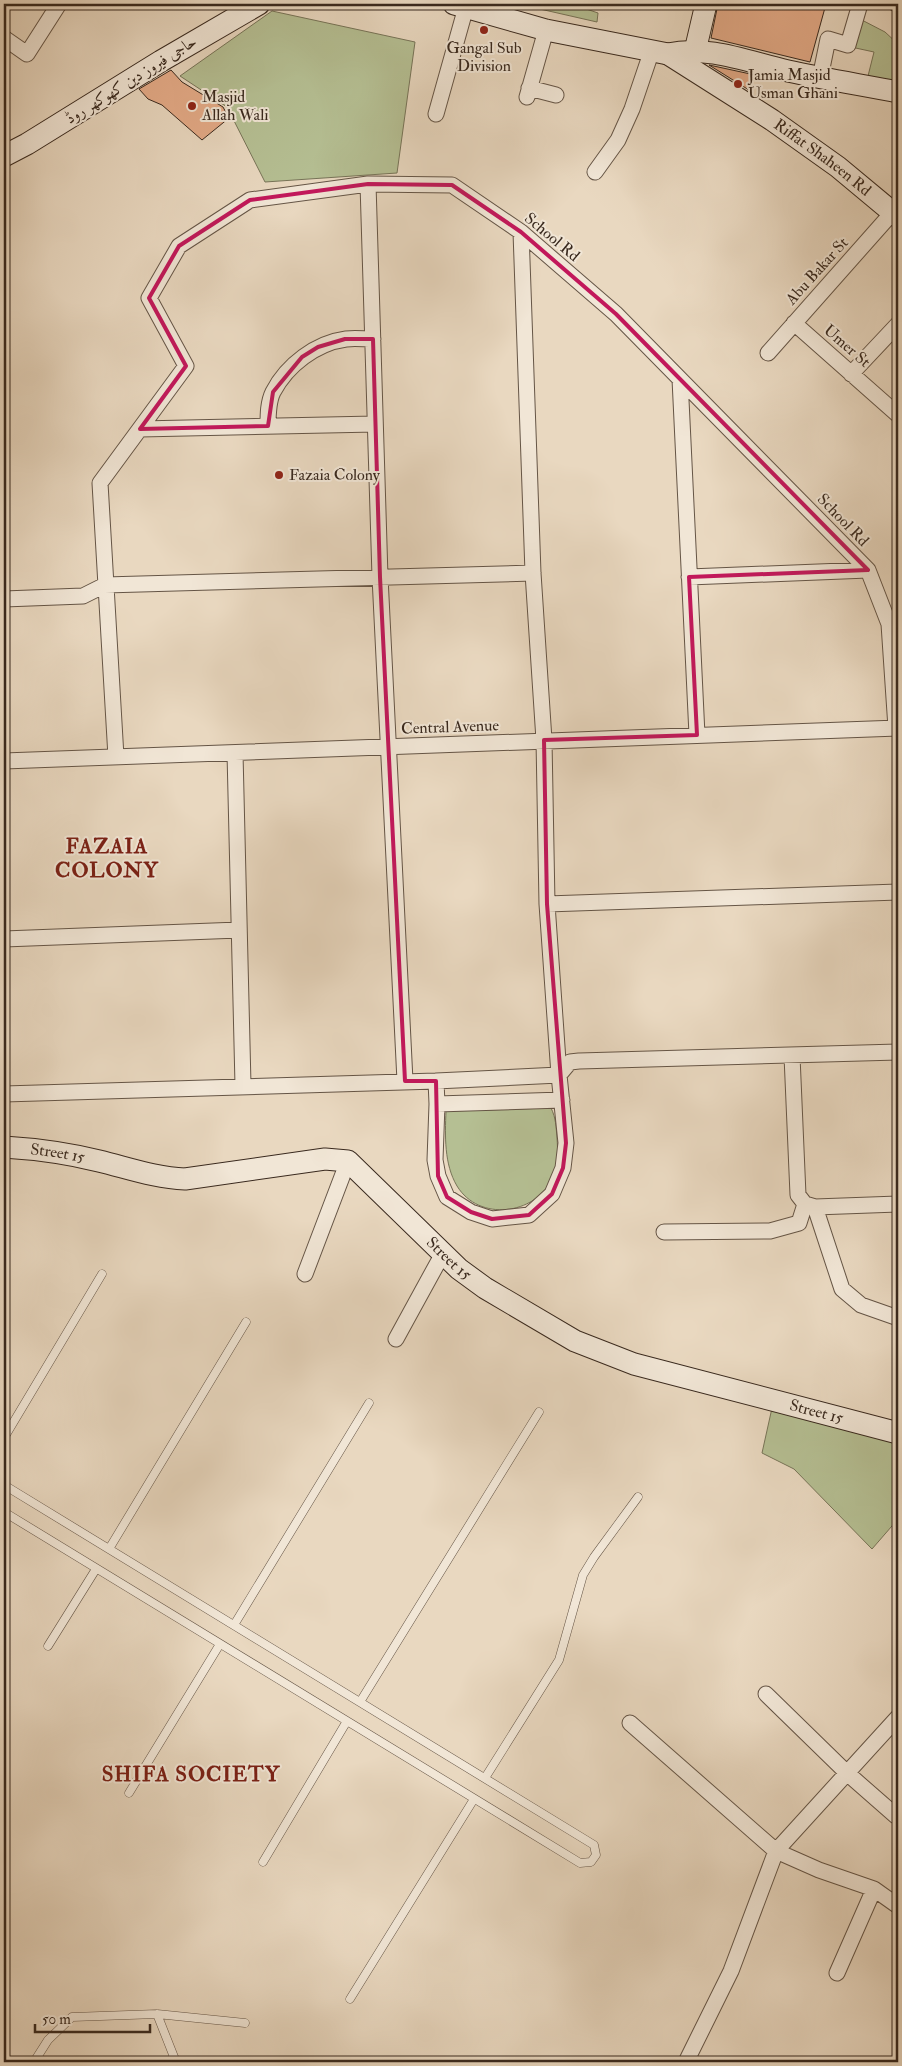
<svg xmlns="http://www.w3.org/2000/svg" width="902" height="2066" font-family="'IM FELL Double Pica',Amiri,serif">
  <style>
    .green { fill: #b5bf93; stroke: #777458 }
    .building { fill: #e4ab88; stroke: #39291e }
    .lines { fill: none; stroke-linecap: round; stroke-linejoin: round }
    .lane-casing { stroke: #655546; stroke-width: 9 }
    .street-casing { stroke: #655546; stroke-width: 17 }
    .secondary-casing { stroke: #39291e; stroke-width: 23 }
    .lane { stroke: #f1e6d6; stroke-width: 8 }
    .street { stroke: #f1e6d6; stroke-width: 15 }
    .secondary { stroke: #f1e6d6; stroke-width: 21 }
    .marked { fill: none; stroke: #c2185b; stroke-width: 4; stroke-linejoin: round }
    .poi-dot { fill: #8f2418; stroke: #f1e6d6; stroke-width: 2 }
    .labels { text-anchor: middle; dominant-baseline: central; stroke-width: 4; stroke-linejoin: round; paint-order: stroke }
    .poi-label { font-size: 16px; fill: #39291e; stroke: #f1e6d6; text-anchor: start }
    .street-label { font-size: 16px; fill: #39291e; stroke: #f1e6d6 }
    .district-label { font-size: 21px; font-weight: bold; letter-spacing: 1px; fill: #7a1f14; stroke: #f1e6d6 }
  </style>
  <rect width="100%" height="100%" fill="#e9d8c0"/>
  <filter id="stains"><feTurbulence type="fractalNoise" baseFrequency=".004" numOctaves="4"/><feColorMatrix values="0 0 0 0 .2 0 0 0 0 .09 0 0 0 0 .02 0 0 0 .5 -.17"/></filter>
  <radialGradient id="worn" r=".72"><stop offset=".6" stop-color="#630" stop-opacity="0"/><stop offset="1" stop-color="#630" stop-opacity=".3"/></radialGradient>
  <path class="green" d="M518 4H572L598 13 597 22Z
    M272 11 415 42 397 173 265 182 227 107 180 76Z
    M858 18 885 32 898 44V82L868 76 874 52 851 47Z
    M551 1108C556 1118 556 1127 557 1138 558 1150 558 1168 552 1179 535 1215 479 1222 457 1186 444 1164 445 1136 446 1111Z
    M772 1408 898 1442V1519L872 1549 794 1469 762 1453Z"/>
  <path class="building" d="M718 4H826L810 62 711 38Z
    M709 65 755 75 749 90Z
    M171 70 182 82 223 107 229 118 202 140 162 105 148 99 139 89Z"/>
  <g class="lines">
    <defs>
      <path id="lane" d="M4 1438 102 1274
        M4 1485 594 1845 596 1855 591 1862 580 1863 4 1512
        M109 1549 246 1322
        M234 1625 369 1403
        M48 1646 96 1569
        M360 1702 539 1412
        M485 1778 559 1660 583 1575 594 1557 638 1497
        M129 1793 220 1644
        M263 1862 347 1721
        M350 1999 474 1799
        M157 2014 176 2062
        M34 2062 48 2040 72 2017 157 2014 245 2023"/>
      <path id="street" d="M896 4H898
        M4 38 27 54 59 4
        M820 78 828 39 848 45 860 4
        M529 88 556 95
        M527 97 546 30
        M436 114 466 7
        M595 172 618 140 632 109 652 50
        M368 184 380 577 405 1081
        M794 323 898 415
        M768 353 892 213
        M851 374 898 324
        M680 379 697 735
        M268 426C268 415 268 402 273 392 287 365 316 343 346 339 354 338 364 339 373 339
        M140 429 375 424
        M689 577 868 570
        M4 599 83 596 105 585 533 573
        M235 753 243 1085
        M116 757 100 483 186 366 149 298 179 246 250 200 368 184 452 185 521 232 616 314 868 570 889 624 896 728
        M4 761 898 728
        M547 904 898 892
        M4 939 239 930
        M792 1056 798 1195 805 1204 815 1207 898 1204
        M436 1081 437 1104 435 1160 438 1176 447 1197 471 1212 492 1219 529 1215 552 1194 563 1168 566 1143 559 1075 547 904 544 740 533 573 521 232
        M4 1094 436 1081 559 1075 570 1062 579 1061 898 1052
        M437 1104 562 1100
        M815 1207 842 1289 861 1305 898 1318
        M664 1232 770 1231 799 1223 805 1204
        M305 1274 348 1161
        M396 1339 442 1255
        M766 1694 847 1773 896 1816
        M898 1717 776 1851 819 1870 874 1889 898 1906
        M630 1723 776 1851 731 1971 686 2062
        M837 1973 874 1889"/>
      <g id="secondary">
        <path d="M454 4 546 30 668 54C709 45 748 62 788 71 825 79 862 85 898 92"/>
        <path d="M695 51 706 4"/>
        <path id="s1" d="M668 54 772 120 838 167 898 217"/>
        <path d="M4 156 27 144 161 61 259 4"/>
        <path id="s2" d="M4 1147C36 1149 67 1153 99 1161 128 1168 156 1178 185 1179L325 1159 348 1161 459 1269 485 1288 575 1341 634 1364 898 1433"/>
      </g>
    </defs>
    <use href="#lane" class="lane-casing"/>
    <use href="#street" class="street-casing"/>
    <use href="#secondary" class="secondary-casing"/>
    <use href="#lane" class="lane"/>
    <use href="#street" class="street"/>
    <use href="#secondary" class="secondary"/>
  </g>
  <path class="marked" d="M368 184 452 185 521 232 616 314 868 570 689 577 697 735 544 740 547 904 566 1143 563 1168 552 1194 529 1215 492 1219 471 1212 447 1197 438 1176 436 1081H405L380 577 373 339H345L318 347 302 357 273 392 268 426 140 429 186 366 149 298 179 246 250 200Z"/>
  <g class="poi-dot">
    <circle cx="484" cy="30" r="5"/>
    <circle cx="738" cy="84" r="5"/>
    <circle cx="192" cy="106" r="5"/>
    <circle cx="279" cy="475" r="5"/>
  </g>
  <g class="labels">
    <g class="poi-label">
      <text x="484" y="48" text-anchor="middle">Gangal Sub<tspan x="484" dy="18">Division</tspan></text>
      <text x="748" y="75">Jamia Masjid<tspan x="748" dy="18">Usman Ghani</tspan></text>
      <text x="202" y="97">Masjid<tspan x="202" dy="18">Allah Wali</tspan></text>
      <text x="289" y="475">Fazaia Colony</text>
    </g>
    <g class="street-label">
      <text transform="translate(131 80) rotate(-32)">حاجی فیروز دین کھوکھر روڈ</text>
      <text stroke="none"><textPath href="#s1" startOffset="186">Riffat Shaheen Rd</textPath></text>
      <text transform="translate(552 237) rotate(40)">School Rd</text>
      <text transform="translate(817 271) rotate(-48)">Abu Bakar St</text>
      <text transform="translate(847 346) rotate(41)">Umer St</text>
      <text transform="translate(843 520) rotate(46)">School Rd</text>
      <text transform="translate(450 727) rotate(-2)">Central Avenue</text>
      <text stroke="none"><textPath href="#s2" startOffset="54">Street 15</textPath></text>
      <text stroke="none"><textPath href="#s2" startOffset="489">Street 15</textPath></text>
      <text stroke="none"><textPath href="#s2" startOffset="892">Street 15</textPath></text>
    </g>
    <g class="district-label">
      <text x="107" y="846">FAZAIA<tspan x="107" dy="24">COLONY</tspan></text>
      <text x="191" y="1774">SHIFA SOCIETY</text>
    </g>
  </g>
  <rect width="902" height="2066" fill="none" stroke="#e9d8c0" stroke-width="20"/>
  <rect x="5" y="5" width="892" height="2056" fill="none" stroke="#39291e" stroke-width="2.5"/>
  <rect x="10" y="10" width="882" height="2046" fill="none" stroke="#39291e"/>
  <path d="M35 2024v8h115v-8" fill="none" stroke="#39291e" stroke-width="2.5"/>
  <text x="42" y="2024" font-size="15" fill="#39291e" stroke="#f1e6d6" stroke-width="4" paint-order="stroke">50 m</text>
  <rect width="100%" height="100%" filter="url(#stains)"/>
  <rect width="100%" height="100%" fill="url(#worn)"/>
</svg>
